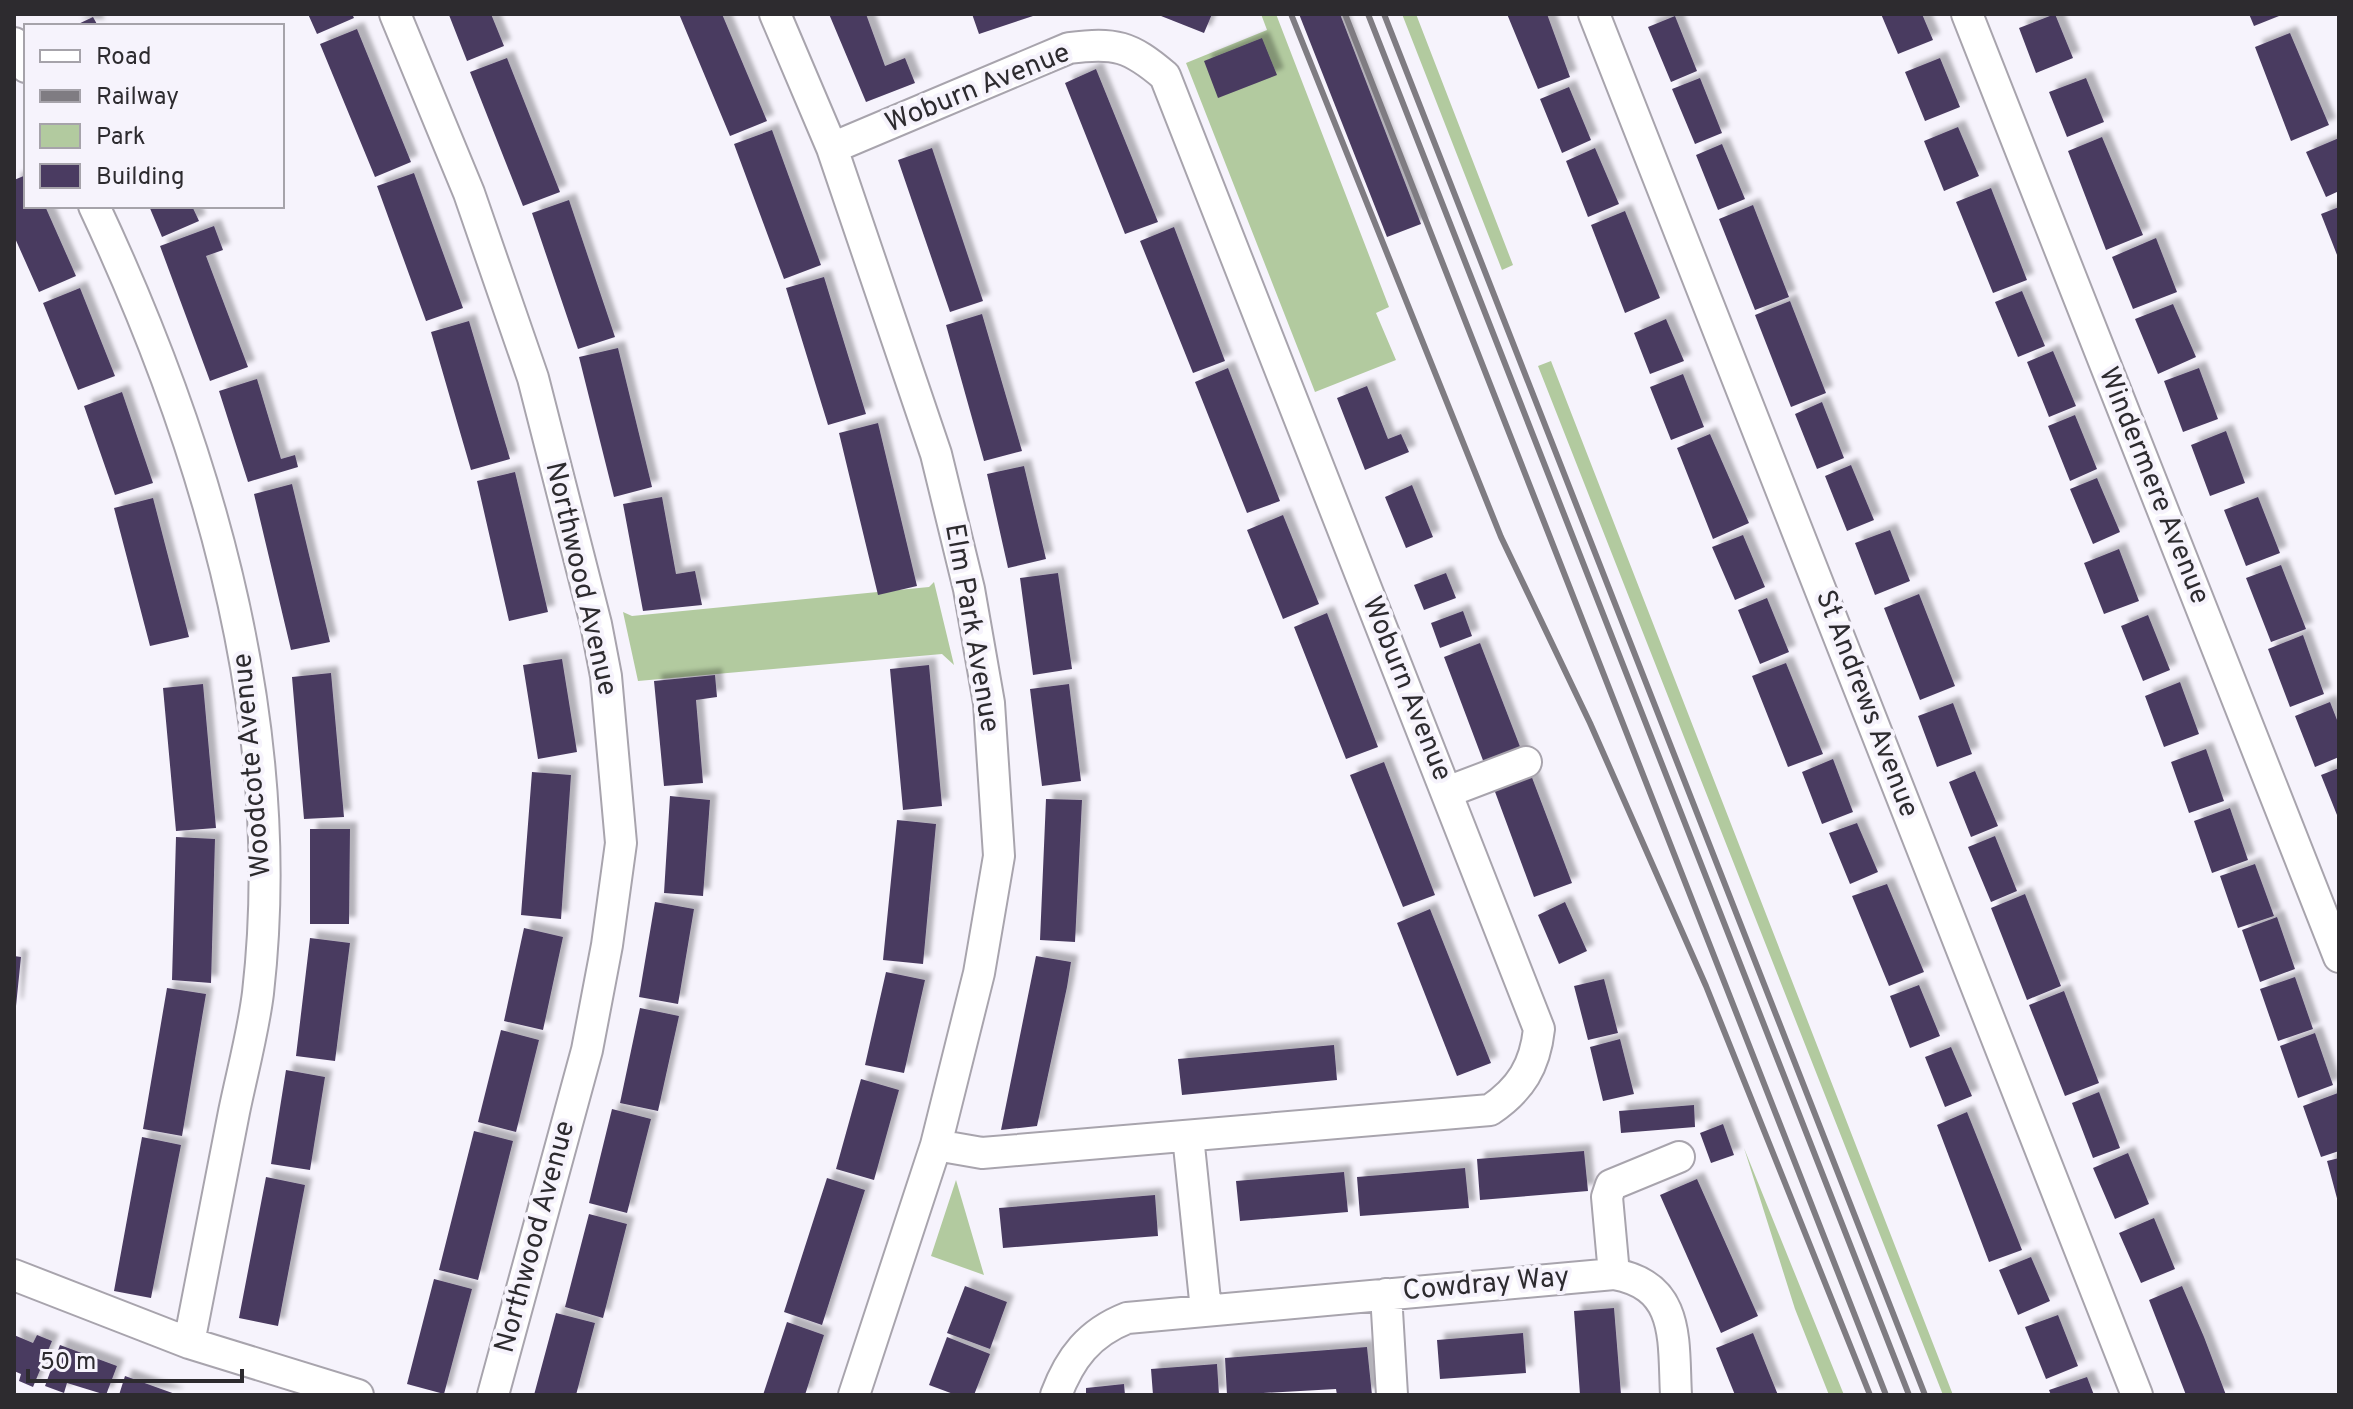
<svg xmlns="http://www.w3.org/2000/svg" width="2353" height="1409" font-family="Overpass,sans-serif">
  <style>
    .green { fill: #b2ca9f }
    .building { fill: #4a3b61; filter: url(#shadow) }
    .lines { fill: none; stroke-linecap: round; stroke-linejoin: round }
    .minor-casing { stroke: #a8a4ad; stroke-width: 34 }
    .minor { stroke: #fff; stroke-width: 30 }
    .rail { stroke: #7f7c82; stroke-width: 6 }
    .labels { text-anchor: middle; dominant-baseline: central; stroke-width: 8; stroke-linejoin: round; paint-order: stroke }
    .street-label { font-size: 28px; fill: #2d2b2f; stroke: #f6f3fc }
  </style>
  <defs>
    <filter id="shadow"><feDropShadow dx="7" dy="-7" stdDeviation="2" flood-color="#0004"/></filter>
  </defs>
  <rect width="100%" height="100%" fill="#f6f3fc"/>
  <path class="green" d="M1261 14H1276L1389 307 1376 313 1396 360 1315 392 1186 63 1267 30Z
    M1402 14H1416L1513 265 1502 270Z
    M1551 361 1953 1395H1943L1538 366Z
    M934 582 954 665 942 654 638 681 623 612 632 616 929 587Z
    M1744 1148 1844 1395H1829L1795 1309Z
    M956 1180 984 1275 931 1256Z"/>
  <path class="building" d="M308 14H352L354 18 317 34Z
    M491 14 504 46 467 61 449 15Z
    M679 14H722L767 121 730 136Z
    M829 14H866L885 66 905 58 915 83 866 102Z
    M972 14H1036V15L979 34Z
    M1156 14H1212L1204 33Z
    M1299 14H1340L1421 224 1387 237Z
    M1507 14H1547L1570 77 1538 89Z
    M1881 14H1922L1933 40 1898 54Z
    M2055 14 2073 58 2036 73 2019 28Z
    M2249 14H2284L2254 26Z
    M1675 16 1697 71 1671 82 1648 27Z
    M93 17 98 26H74Z
    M357 29 411 162 375 177 320 44Z
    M2290 33 2329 125 2291 141 2255 47Z
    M1262 38 1277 75 1218 98 1204 61Z
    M507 58 560 192 523 206 470 72Z
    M1940 58 1960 107 1925 121 1905 72Z
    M1096 69 1158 222 1125 234 1065 83Z
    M1700 78 1722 133 1695 144 1672 89Z
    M2086 78 2104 122 2067 137 2049 92Z
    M1569 87 1591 140 1562 153 1540 99Z
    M1958 127 1979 176 1944 191 1924 141Z
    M772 130 821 265 784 279 734 144Z
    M2102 137 2143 235 2106 250 2068 151Z
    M2339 138V191L2326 197 2306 152Z
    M1722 144 1745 199 1718 210 1696 155Z
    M932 148 983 301 950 312 898 160Z
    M1595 148 1619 204 1588 217 1566 161Z
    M414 173 463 308 426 321 377 186Z
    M26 175V206H45L76 276 39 292 14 236V180Z
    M1991 188 2027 280 1993 293 1956 202Z
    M569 200 615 337 578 349 532 213Z
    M1753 205 1789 297 1755 310 1719 219Z
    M149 206H192L199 221 162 237Z
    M2339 207V260L2321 214Z
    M1625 211 1660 298 1625 313 1591 225Z
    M214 226 223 250 206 256 248 367 210 381 160 246Z
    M1174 227 1225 361 1193 373 1140 241Z
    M2156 238 2177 292 2133 309 2112 257Z
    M824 277 866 414 828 425 786 288Z
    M80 288 115 376 78 390 43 303Z
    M2022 291 2045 346 2018 357 1995 302Z
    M1790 301 1826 393 1791 407 1755 315Z
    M2173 304 2196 357 2158 374 2135 319Z
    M982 314 1022 451 984 461 946 325Z
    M1666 319 1684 361 1650 374 1634 333Z
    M469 321 510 459 471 470 431 332Z
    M618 348 652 487 614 497 579 357Z
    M2053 351 2076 406 2049 417 2027 362Z
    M1228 368 1280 501 1247 513 1195 382Z
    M2199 368 2218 419 2183 432 2164 381Z
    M1683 374 1704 427 1671 440 1650 387Z
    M257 379 281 459 295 455 298 467 248 482 219 391Z
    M1367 386 1388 439 1401 434 1409 452 1365 470 1337 398Z
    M122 392 153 483 115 495 84 406Z
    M1822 402 1844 458 1817 469 1795 414Z
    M2075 415 2097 469 2070 481 2048 426Z
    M878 423 917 586 878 595 839 433Z
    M2226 431 2245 483 2210 496 2191 445Z
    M1710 434 1749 523 1713 539 1677 448Z
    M1851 465 1874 520 1847 531 1825 476Z
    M1024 466 1046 559 1008 568 987 474Z
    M515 472 548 612 509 621 477 481Z
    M2097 478 2120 532 2093 544 2070 489Z
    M292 484 330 642 291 650 254 494Z
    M1412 485 1433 537 1406 548 1385 497Z
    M662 497 676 574 695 571 702 605 643 611 623 504Z
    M2258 497 2280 553 2246 566 2224 510Z
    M153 498 189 637 150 646 114 508Z
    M1283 515 1319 604 1283 619 1247 530Z
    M1890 530 1910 581 1875 595 1855 543Z
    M1743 535 1765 587 1735 600 1712 547Z
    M2119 549 2139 601 2104 614 2084 563Z
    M2281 565 2306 629 2271 642 2246 578Z
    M1058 573 1072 669 1033 675 1020 578Z
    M1446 573 1456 598 1424 610 1414 585Z
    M1919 594 1955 686 1920 700 1884 608Z
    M1767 598 1789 652 1760 664 1738 610Z
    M1463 611 1472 636 1440 648 1431 623Z
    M1327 613 1378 747 1346 759 1294 627Z
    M2148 615 2170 670 2143 681 2121 626Z
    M2303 635 2324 694 2290 707 2268 649Z
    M1480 643 1524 757 1487 771 1444 657Z
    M562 659 577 752 538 759 523 665Z
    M1786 663 1823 754 1788 767 1752 676Z
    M929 665 942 806 903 810 890 669Z
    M331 673 344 817 304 819 292 677Z
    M715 675 717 697 696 700 703 783 664 786 654 681Z
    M2180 682 2199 734 2164 747 2145 696Z
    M203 684 216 828 176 831 163 688Z
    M1069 684 1081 781 1042 786 1030 689Z
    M2330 702 2339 725V757L2315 767 2295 716Z
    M1953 703 1972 754 1937 767 1918 716Z
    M2206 749 2224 801 2189 813 2171 762Z
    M1833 759 1853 812 1822 824 1802 772Z
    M1384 762 1435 895 1403 907 1350 775Z
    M1528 767 1572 883 1534 897 1491 781Z
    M2339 768V820L2321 775Z
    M1975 771 1998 826 1971 837 1949 782Z
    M532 772 571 775 561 919 521 915Z
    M670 796 710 800 703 896 664 893Z
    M1046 799 1082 800 1075 942 1040 940Z
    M2230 808 2248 860 2212 873 2194 821Z
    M897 820 936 824 923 964 883 960Z
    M1857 823 1878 872 1850 884 1829 833Z
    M310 829H350L349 924H310Z
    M1995 836 2017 891 1991 902 1968 847Z
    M176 837 215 839 211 983 172 980Z
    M2255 864 2274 916 2238 928 2220 876Z
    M1887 884 1924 972 1889 986 1852 896Z
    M2025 894 2061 986 2027 1000 1991 908Z
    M655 902 694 909 678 1004 639 997Z
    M1565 902 1587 951 1559 964 1538 915Z
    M1430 909 1491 1063 1457 1076 1397 923Z
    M2277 917 2295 969 2260 982 2242 930Z
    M524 928 563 937 543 1030 504 1021Z
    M310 938 350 943 335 1061 296 1056Z
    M14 956 21 957 16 1006H14Z
    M1036 956 1071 962 1067 987 1037 1126 1001 1130Z
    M886 972 925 980 904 1073 865 1065Z
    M2295 977 2313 1029 2278 1041 2260 989Z
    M1604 979 1618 1033 1588 1040 1574 986Z
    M1919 985 1940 1036 1910 1048 1890 996Z
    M167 988 206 994 182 1136 143 1129Z
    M2064 991 2099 1083 2065 1096 2029 1005Z
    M640 1008 679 1016 658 1111 620 1103Z
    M501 1030 539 1040 516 1132 478 1122Z
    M2315 1033 2333 1085 2298 1098 2280 1046Z
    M1620 1039 1634 1094 1603 1101 1590 1047Z
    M1334 1045 1337 1080 1182 1095 1178 1059Z
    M1951 1047 1972 1096 1945 1107 1925 1057Z
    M286 1070 325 1077 310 1170 271 1164Z
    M861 1079 899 1090 874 1180 836 1169Z
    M2099 1092 2120 1148 2093 1158 2072 1103Z
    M2338 1093 2339 1151 2321 1157 2303 1106Z
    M1694 1105 1695 1127 1621 1133 1619 1111Z
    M612 1109 651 1119 627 1213 589 1203Z
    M1967 1112 2022 1250 1989 1262 1937 1125Z
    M1723 1124 1734 1155 1711 1163 1700 1133Z
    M474 1131 513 1141 478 1280 439 1270Z
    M142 1137 181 1145 151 1298 114 1291Z
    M1584 1151 1588 1191 1480 1200 1477 1159Z
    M2128 1153 2149 1204 2115 1219 2093 1168Z
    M2339 1158V1202H2338L2327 1161Z
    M1465 1168 1469 1208 1360 1216 1357 1177Z
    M1344 1172 1348 1212 1240 1221 1236 1181Z
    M266 1177 305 1185 278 1326 239 1318Z
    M827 1178 865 1190 822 1325 784 1312Z
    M1697 1179 1758 1316 1721 1333 1660 1195Z
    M1155 1195 1158 1236 1003 1248 999 1208Z
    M589 1214 627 1224 603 1318 565 1307Z
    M2154 1218 2175 1269 2141 1283 2119 1233Z
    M2031 1257 2050 1301 2018 1315 1999 1270Z
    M434 1279 472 1289 444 1394 407 1384Z
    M965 1286 1007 1302 990 1349 947 1333Z
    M2182 1286 2204 1337 2226 1395H2186L2149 1300Z
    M1614 1308 1621 1395H1580L1574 1311Z
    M556 1313 595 1323 576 1395H534Z
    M2058 1315 2078 1366 2046 1379 2025 1327Z
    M787 1322 824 1335 805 1395H763Z
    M1523 1333 1526 1373 1440 1379 1437 1340Z
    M1753 1333 1769 1373 1778 1395H1735L1716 1348Z
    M14 1335 33 1343 37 1335 52 1341 33 1387 19 1381 21 1374 14 1371Z
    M947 1337 990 1354 974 1395H956L929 1385Z
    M60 1345 117 1366 106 1395 67 1383 64 1393 45 1386Z
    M1367 1347 1372 1395H1337L1336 1389 1227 1395 1225 1358Z
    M1217 1364 1219 1395H1153L1151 1369Z
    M125 1376 178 1395H119Z
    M2087 1377 2094 1395H2051L2049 1390Z
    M1124 1384 1125 1395H1086V1388Z"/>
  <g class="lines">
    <defs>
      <path id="minor" d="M395 14 469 193 533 378 596 624 606 676 621 843 607 945 587 1050 493 1395
        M775 14 832 148 936 454 969 589 989 703 999 856 979 973 936 1145 854 1395
        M1594 14 2137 1395
        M1967 14 2339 957
        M14 43 26 67
        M832 148 1069 48C1115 42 1130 46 1165 76L1539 1029C1535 1066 1521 1089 1490 1110L982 1153 936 1145
        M94 206C208 449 289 722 258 993 253 1033 242 1073 234 1112 219 1189 204 1266 189 1343
        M1447 792 1526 762
        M1188 1136 1206 1310
        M1614 1274 1607 1197 1611 1185 1679 1157
        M14 1275 189 1343 358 1395
        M1386 1294 1392 1395
        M1056 1395C1070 1358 1089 1333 1127 1318L1614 1274C1681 1286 1673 1341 1676 1395"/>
    </defs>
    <use href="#minor" class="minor-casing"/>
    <use href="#minor" class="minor"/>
    <path class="rail" d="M1291 14 1501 537 1590 723 1706 986 1870 1395
      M1345 14 1886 1395
      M1368 14 1909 1395
      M1384 14 1925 1395"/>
  </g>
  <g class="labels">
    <g class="street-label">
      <text transform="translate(978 89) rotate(-22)">Woburn Avenue</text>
      <text transform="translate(2153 486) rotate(68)">Windermere Avenue</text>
      <text transform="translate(580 579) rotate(77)">Northwood Avenue</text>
      <text transform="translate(971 628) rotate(80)">Elm Park Avenue</text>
      <text transform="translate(1406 689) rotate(68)">Woburn Avenue</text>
      <text transform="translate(1866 704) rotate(69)">St Andrews Avenue</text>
      <text transform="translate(253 765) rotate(-95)">Woodcote Avenue</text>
      <text transform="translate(536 1237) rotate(-75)">Northwood Avenue</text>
      <text transform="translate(1486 1285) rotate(-5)">Cowdray Way</text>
    </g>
  </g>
  <rect width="2353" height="1409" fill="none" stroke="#2d2b2f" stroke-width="32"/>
  <rect x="24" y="24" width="260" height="184" fill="#f6f3fc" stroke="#a6a3aa" stroke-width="2"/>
  <rect x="40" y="50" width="40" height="12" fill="#ffffff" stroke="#a6a3aa" stroke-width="2"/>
  <text x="96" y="64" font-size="24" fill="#2d2b2f">Road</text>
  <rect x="40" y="90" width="40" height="12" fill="#7f7c82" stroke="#a6a3aa" stroke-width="2"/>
  <text x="96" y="104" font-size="24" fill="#2d2b2f">Railway</text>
  <rect x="40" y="124" width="40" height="24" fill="#b2ca9f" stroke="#a6a3aa" stroke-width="2"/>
  <text x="96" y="144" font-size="24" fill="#2d2b2f">Park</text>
  <rect x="40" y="164" width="40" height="24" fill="#4a3b61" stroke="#a6a3aa" stroke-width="2"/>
  <text x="96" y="184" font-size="24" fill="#2d2b2f">Building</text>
  <path d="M28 1369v12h214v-12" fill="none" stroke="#2d2b2f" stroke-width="4"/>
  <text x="40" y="1369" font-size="24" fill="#2d2b2f" stroke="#f6f3fc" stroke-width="6" paint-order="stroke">50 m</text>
</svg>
